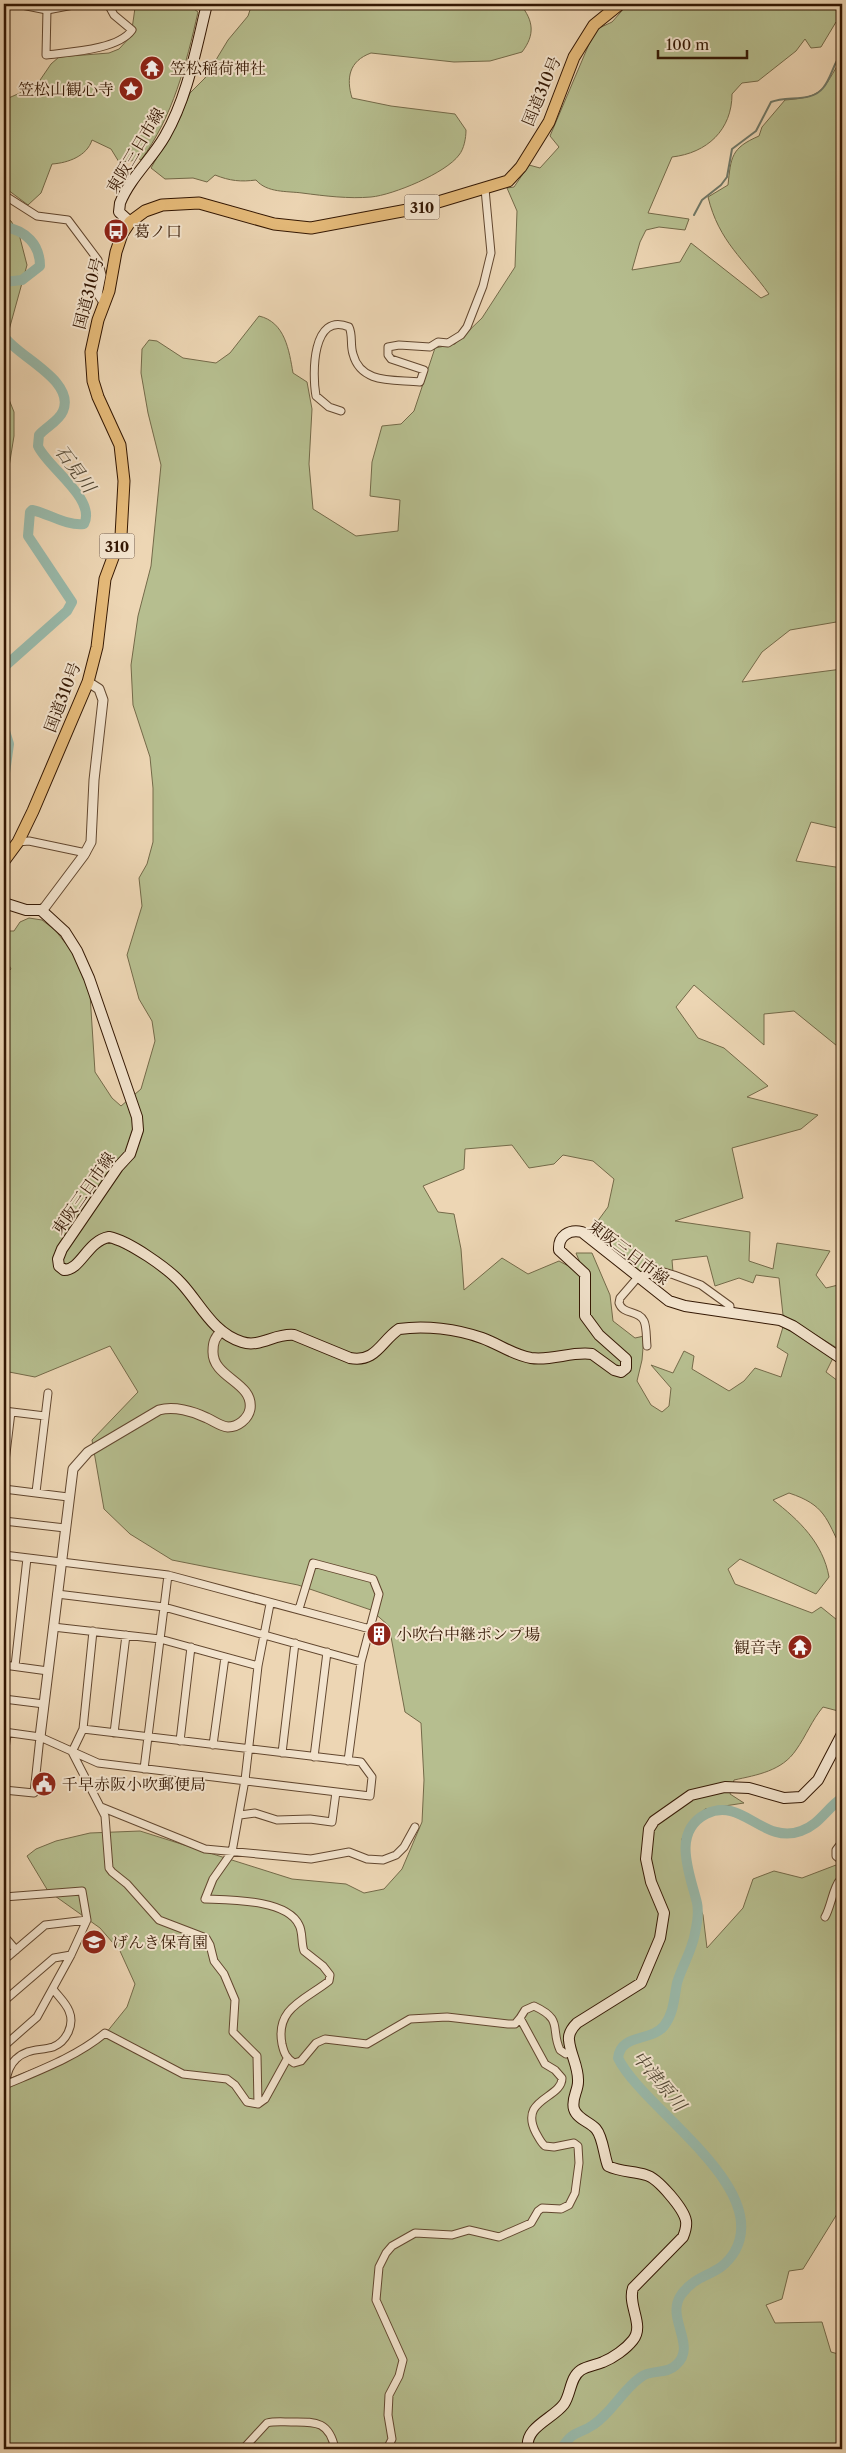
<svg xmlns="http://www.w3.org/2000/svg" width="846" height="2453" font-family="'Libre Caslon Text','Noto Serif JP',serif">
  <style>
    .green { fill: #b6be8f; stroke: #746a49 }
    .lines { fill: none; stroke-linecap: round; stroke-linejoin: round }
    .stream { stroke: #707867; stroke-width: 2 }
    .river { stroke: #99b9aa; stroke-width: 10 }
    .minor-casing { stroke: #62472f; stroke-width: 9 }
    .tertiary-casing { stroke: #62472f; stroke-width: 11 }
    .secondary-casing { stroke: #331703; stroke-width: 12 }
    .trunk-casing { stroke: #331703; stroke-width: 13 }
    .minor { stroke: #f3e4ce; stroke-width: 7 }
    .tertiary { stroke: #f3e4ce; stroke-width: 9 }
    .secondary { stroke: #f3e4ce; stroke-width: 10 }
    .trunk { stroke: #e6bb7a; stroke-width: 11 }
    .labels { text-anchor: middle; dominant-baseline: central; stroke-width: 4; stroke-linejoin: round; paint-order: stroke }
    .shield { fill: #f3e4ce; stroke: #6d5440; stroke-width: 1 }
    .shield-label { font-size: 15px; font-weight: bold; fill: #331703 }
    .poi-label { font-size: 16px; fill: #331703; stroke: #f3e4ce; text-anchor: start }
    .street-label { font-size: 16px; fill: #331703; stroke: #f3e4ce }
    .water-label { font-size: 18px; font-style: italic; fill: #524835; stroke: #f3e4ce }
  </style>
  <rect width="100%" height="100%" fill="#edd6b4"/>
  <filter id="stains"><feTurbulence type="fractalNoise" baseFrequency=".004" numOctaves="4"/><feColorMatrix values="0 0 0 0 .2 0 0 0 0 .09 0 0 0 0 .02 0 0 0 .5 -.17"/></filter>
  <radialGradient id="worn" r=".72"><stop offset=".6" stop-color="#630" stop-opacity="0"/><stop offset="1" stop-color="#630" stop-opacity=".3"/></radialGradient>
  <path class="green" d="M141 4H178L183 9H194L198 12C186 65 173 116 141 160L138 158 131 161 119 162 111 149 92 140C87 156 68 163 52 164L41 193 28 205 4 187V100L36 86 51 64 59 57 109 53 119 49 131 36 135 8Z
    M252 4H520C534 21 535 35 522 52L490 61 454 62 371 53C349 61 346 78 352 98L391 106 455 114 466 130C466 138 464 149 459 155 446 173 393 195 371 197 349 199 325 196 302 193 287 191 267 193 256 180 241 182 230 181 215 175L207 182 193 178 165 179 151 168 181 115 190 93 205 78 228 40 248 16Z
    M628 4H842V17L836 22 821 47 811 48 805 39 796 51 758 81 742 83 732 94C732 130 707 153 672 157L648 213 689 219 685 230 659 227 646 230 640 242 632 270 680 262 691 243 761 298 769 294C744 259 719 242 708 197L728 185C731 157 731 148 759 136L762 127 785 100C825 97 822 90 842 58V585L840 594H842V621L790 630 762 652 742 682 842 669V829L811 822 796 861 842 868V1050L794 1011 764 1014V1045L694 985 676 1007 698 1038 724 1048 768 1086 747 1097 818 1115 801 1129 732 1148 743 1198 675 1221 750 1232 749 1261 773 1269 777 1243 830 1251 816 1275 826 1288 842 1284V1351L783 1315 779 1278 756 1275 753 1283 739 1278 715 1286 707 1256 672 1260 673 1272 662 1269 639 1273 589 1233 608 1207 614 1179 593 1161 563 1155 554 1164 529 1168 512 1145 465 1149 464 1169 423 1186 438 1212 454 1214 461 1249 464 1290 502 1258 528 1274 559 1261 585 1275 576 1253H592L610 1295 613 1321 635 1338 644 1336 642 1360 637 1381 651 1405 662 1412 669 1406 671 1388 651 1365 673 1373 684 1351 694 1356 692 1369 729 1391 744 1381 755 1368 781 1377 788 1354 777 1347 783 1327 834 1356 826 1372 838 1381H842V1550C826 1518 825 1505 789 1493L773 1500C799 1520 823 1543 829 1577L816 1594 740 1559 728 1569 735 1584 812 1613 821 1607 842 1624V1712L823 1707C812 1720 806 1736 796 1750 782 1771 757 1775 734 1780L730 1794 744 1803 705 1809 688 1825 682 1839 686 1871 703 1915 707 1948 743 1908 753 1879 774 1871 802 1878 836 1865 842 1866V1903L837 1912 842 1916V2206L803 2269 789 2271 782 2299 766 2305 775 2323 822 2322 831 2352 842 2355V2449H4V2081L51 2062 102 2038 127 2007 135 1984 120 1951 100 1928 48 1891 27 1856 36 1849 56 1841 90 1833 140 1831 292 1879 346 1884 364 1893 384 1889 402 1869 422 1822 424 1780 421 1723 405 1712 389 1626 371 1610 298 1585 172 1560 130 1534 104 1509 92 1440 138 1392 110 1346 35 1377 4 1371V976L11 969 4 956V931H14L20 922 29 918 42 920 55 930 74 954 90 994 95 1072 112 1098 121 1106 141 1089 155 1041 152 1021 139 999 127 955 142 906 139 878 147 864 153 842V788L150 757 133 705 131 665 138 616 151 566 161 465 148 413 141 373 142 349 149 340 157 341 183 358 216 363 230 353 259 316C285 322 289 350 293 373L307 382 312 409 309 464 313 509 356 536 398 531 400 500 370 496 372 462 382 426 401 424 414 411 435 348 455 344 482 318 515 267 517 211 507 188 514 187 529 165 540 168 559 147 550 136 595 30 612 22Z
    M4 217 11 221 19 234 27 265 9 330 4 382Z
    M4 387 14 412V436L4 498Z"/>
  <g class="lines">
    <path class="stream" d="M694 215 702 200 721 185 727 177 732 149 756 131 771 102C787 95 811 103 823 88 832 77 833 63 842 53"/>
    <path class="river" d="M4 227C26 230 40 245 40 266L22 280 4 282
      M4 336C16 356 76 380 63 411 59 421 46 427 39 435L38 446C46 466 97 499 84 524 66 526 50 514 32 510L30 512 28 536 72 602 67 611 4 667
      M4 728 9 744 4 780
      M561 2449C574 2429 577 2436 593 2425 612 2413 622 2390 641 2377 651 2369 666 2375 676 2365 698 2346 665 2318 681 2295 698 2271 719 2278 735 2251 771 2186 643 2109 618 2058 621 2033 651 2042 664 2026 674 2013 674 1998 677 1983 682 1966 692 1951 695 1933 697 1924 699 1912 697 1903 690 1874 671 1832 706 1814 742 1796 763 1845 801 1831 819 1825 827 1808 842 1798"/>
    <defs>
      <path id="minor" d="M47 9 46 55C69 52 118 50 132 30L114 15 108 4
        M4 195 37 216 68 220 98 260 102 275 98 295 104 304
        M341 411 329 407 316 396C312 374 312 311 349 327 353 335 350 345 353 354 361 385 395 379 420 382L424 370 391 359 388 355V347L399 345 430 347 438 342 448 343 461 335 467 327 483 286 491 253 485 189
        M18 842 29 841 86 853
        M647 1346C646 1338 647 1328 644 1321 639 1310 623 1315 619 1303L620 1298 639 1276 664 1272 674 1275 701 1285 730 1306V1312
        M4 1411 45 1416
        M4 1470 11 1412
        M4 1489 68 1497
        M36 1492 48 1393
        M4 1521 65 1528
        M4 1555 168 1575 370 1629
        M57 1594 164 1607 361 1662
        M270 1604 258 1666 245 1780 232 1852 213 1879 205 1899C229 1900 287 1899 299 1925 303 1932 301 1943 304 1951L323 1966 330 1975 329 1981C305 2000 275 2008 282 2044 284 2053 286 2058 294 2063L301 2061 316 2043 325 2039 367 2044 410 2019 447 2017 508 2024H515L520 2018
        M299 1609 313 1563 373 1579 379 1594 361 1662 348 1761
        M53 1627 160 1639 258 1666
        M93 1631 83 1729 72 1752 105 1816 109 1868 112 1872 127 1884 159 1920 206 1938 210 1945 214 1961 224 1974 235 2000 233 2032 257 2056 258 2104
        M4 1665 48 1671
        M15 1666 27 1558
        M4 1699 44 1704
        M4 1732 40 1737 98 1763 370 1796 372 1777 361 1762 83 1729
        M114 1733 126 1635
        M180 1741 191 1647
        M213 1745 225 1657
        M282 1753 295 1643
        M314 1757 327 1652
        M4 1758 7 1733
        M144 1769 168 1575
        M4 1790 34 1793 40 1737
        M101 1807 205 1849 311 1859 349 1852 367 1859 383 1860 396 1855 404 1847 415 1827
        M240 1815 255 1813 277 1820 310 1819 332 1822 336 1792
        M842 1842 836 1850V1856L842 1861
        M842 1888 840 1900 842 1911
        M4 1897 82 1891 87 1920 71 1955 37 2017 4 2046
        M825 1917C831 1907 833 1887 840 1880L842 1881
        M4 1936 16 1950
        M4 1960 45 1925 87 1920
        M4 2001 54 1958 71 1955
        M5 2085C40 2070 76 2057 105 2033L183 2074 227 2079 235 2085 247 2102 258 2104 265 2099 287 2059
        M4 2087C7 2077 8 2066 16 2059 28 2048 39 2051 53 2047 66 2042 75 2025 69 2011 66 2003 58 1996 53 1989
        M243 2449 267 2423C275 2421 283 2422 291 2422 314 2422 329 2420 335 2449
        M387 2449 392 2439 388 2415 389 2395 399 2376 403 2360 376 2300 379 2267 386 2253 392 2246 415 2233 452 2235 469 2230 499 2237 531 2223 538 2211 542 2208 561 2209 569 2205 575 2193 579 2163 578 2146 574 2143 554 2147 545 2146C541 2143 539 2138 536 2133 518 2098 562 2099 562 2078L555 2070 545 2064 520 2018 525 2010 534 2006C564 2020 550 2028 560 2050L566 2054 572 2052"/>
      <path id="tertiary" d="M22 4 47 9 73 4
        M41 910 45 907 84 855 91 842 94 780 103 700 99 689 88 682
        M40 1737 73 1469 88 1452 159 1410C174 1406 193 1411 207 1418 214 1421 220 1426 228 1427 238 1427 248 1419 250 1409 254 1382 212 1378 213 1351 213 1342 215 1337 222 1331"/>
      <path id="secondary" d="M130 222 119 212 120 203C130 178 152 159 165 136 188 96 196 48 207 4
        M4 903 26 910H41L65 932 77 951 89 978 137 1117 138 1130 130 1154 118 1167 62 1249 58 1259 59 1266 64 1270C81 1270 87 1241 109 1237 129 1241 169 1269 182 1284 201 1305 213 1333 242 1342 260 1348 275 1333 294 1335L350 1358C376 1363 381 1341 399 1329 425 1325 457 1329 482 1338 499 1344 513 1355 531 1358 552 1361 572 1351 592 1354L614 1370 621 1372 626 1368V1359L599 1335 585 1316V1274L559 1250C558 1236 569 1229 582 1232L669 1301 685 1306 780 1320 793 1326 842 1359
        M528 2449C524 2427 553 2419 564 2404 571 2394 570 2377 581 2370 587 2366 596 2365 603 2362 613 2358 626 2349 633 2340 645 2325 627 2305 633 2288L683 2237C685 2232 687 2227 686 2221 684 2209 658 2178 646 2175 633 2171 620 2172 608 2166 604 2156 603 2137 596 2129 590 2122 577 2119 574 2109 571 2099 578 2091 578 2082 579 2067 570 2054 569 2040 568 2033 573 2027 577 2023L641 1983 660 1938 664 1913 651 1882 646 1859 649 1829 654 1821 691 1795 725 1787 749 1788 784 1798 801 1797 818 1780 842 1734"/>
      <path id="trunk" d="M4 861 18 842 33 811 88 682 97 647 105 579 121 536 124 481 120 445 98 397 93 381 91 352 98 320 109 291 116 252 122 234 130 222 145 211 162 205 199 203 274 224 311 228 418 208 508 181 521 167 549 122 574 57 594 25 620 4"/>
    </defs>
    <use href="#minor" class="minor-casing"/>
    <use href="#tertiary" class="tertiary-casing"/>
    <use href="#secondary" class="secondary-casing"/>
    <use href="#trunk" class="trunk-casing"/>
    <use href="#minor" class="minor"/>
    <use href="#tertiary" class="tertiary"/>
    <use href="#secondary" class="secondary"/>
    <use href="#trunk" class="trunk"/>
  </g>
  <defs>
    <symbol id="temple-disc" viewBox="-11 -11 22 22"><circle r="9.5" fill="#8f2418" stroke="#f3e4ce"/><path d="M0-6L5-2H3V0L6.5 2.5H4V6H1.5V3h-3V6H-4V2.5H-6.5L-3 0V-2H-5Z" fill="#fff"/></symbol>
    <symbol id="sight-disc" viewBox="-11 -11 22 22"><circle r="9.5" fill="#8f2418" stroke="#f3e4ce"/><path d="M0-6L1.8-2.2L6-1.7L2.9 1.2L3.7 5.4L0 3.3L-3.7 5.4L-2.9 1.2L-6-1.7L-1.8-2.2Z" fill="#fff"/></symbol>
    <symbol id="bus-disc" viewBox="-11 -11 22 22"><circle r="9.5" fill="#8f2418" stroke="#f3e4ce"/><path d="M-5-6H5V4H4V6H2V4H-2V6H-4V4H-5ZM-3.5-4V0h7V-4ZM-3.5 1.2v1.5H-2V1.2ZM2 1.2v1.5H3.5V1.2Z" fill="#fff"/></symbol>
    <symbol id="building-disc" viewBox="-11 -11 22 22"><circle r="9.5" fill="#8f2418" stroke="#f3e4ce"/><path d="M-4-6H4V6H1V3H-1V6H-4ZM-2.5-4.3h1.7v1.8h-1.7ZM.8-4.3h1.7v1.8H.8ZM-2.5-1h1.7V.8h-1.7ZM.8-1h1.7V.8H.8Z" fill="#fff"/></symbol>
    <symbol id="civic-disc" viewBox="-11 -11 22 22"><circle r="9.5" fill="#8f2418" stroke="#f3e4ce"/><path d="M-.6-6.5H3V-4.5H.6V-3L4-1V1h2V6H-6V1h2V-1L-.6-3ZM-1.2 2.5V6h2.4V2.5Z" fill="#fff"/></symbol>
    <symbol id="school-disc" viewBox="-11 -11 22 22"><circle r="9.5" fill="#8f2418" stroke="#f3e4ce"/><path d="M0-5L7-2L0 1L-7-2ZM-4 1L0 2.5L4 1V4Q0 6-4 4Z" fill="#fff"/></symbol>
  </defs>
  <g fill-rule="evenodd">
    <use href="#temple-disc" x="138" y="54" width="28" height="28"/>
    <use href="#sight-disc" x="117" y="75" width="28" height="28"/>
    <use href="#bus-disc" x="102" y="217" width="28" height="28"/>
    <use href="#building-disc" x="365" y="1620" width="28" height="28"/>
    <use href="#temple-disc" x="786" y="1633" width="28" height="28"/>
    <use href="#civic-disc" x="30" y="1770" width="28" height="28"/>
    <use href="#school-disc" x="80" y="1928" width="28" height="28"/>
  </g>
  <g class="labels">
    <g class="shield">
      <rect x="404.5" y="194.5" width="35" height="25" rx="4"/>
      <rect x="99.5" y="533.5" width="35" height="25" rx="4"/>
    </g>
    <g class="shield-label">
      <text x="422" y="207">310</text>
      <text x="117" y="546">310</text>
    </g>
    <g class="poi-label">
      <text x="170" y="68">笠松稲荷神社</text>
      <text x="114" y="89" text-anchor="end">笠松山観心寺</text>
      <text x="134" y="231">葛ノ口</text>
      <text x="396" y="1634">小吹台中継ポンプ場</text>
      <text x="782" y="1647" text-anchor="end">観音寺</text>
      <text x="62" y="1784">千早赤阪小吹郵便局</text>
      <text x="112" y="1942">げんき保育園</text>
    </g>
    <g class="street-label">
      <text transform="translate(541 91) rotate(-67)">国道310号</text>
      <text transform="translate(135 150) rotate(-59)">東阪三日市線</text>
      <text transform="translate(88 293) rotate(-75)">国道310号</text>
      <text transform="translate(62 697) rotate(-69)">国道310号</text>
      <text transform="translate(83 1193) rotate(-55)">東阪三日市線</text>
      <text transform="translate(629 1252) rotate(37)">東阪三日市線</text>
    </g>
    <g class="water-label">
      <text transform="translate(75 469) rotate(54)">石見川</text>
      <text transform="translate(659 2081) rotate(50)">中津原川</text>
    </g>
  </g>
  <rect width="846" height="2453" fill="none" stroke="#edd6b4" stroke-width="20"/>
  <rect x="5" y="5" width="836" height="2443" fill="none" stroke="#331703" stroke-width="2.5"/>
  <rect x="10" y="10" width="826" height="2433" fill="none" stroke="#331703"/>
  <path d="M658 50v8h89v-8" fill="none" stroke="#331703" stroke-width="2.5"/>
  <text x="666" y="50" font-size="15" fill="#331703" stroke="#f3e4ce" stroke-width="4" paint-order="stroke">100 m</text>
  <rect width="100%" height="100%" filter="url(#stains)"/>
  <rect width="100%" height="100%" fill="url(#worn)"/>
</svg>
